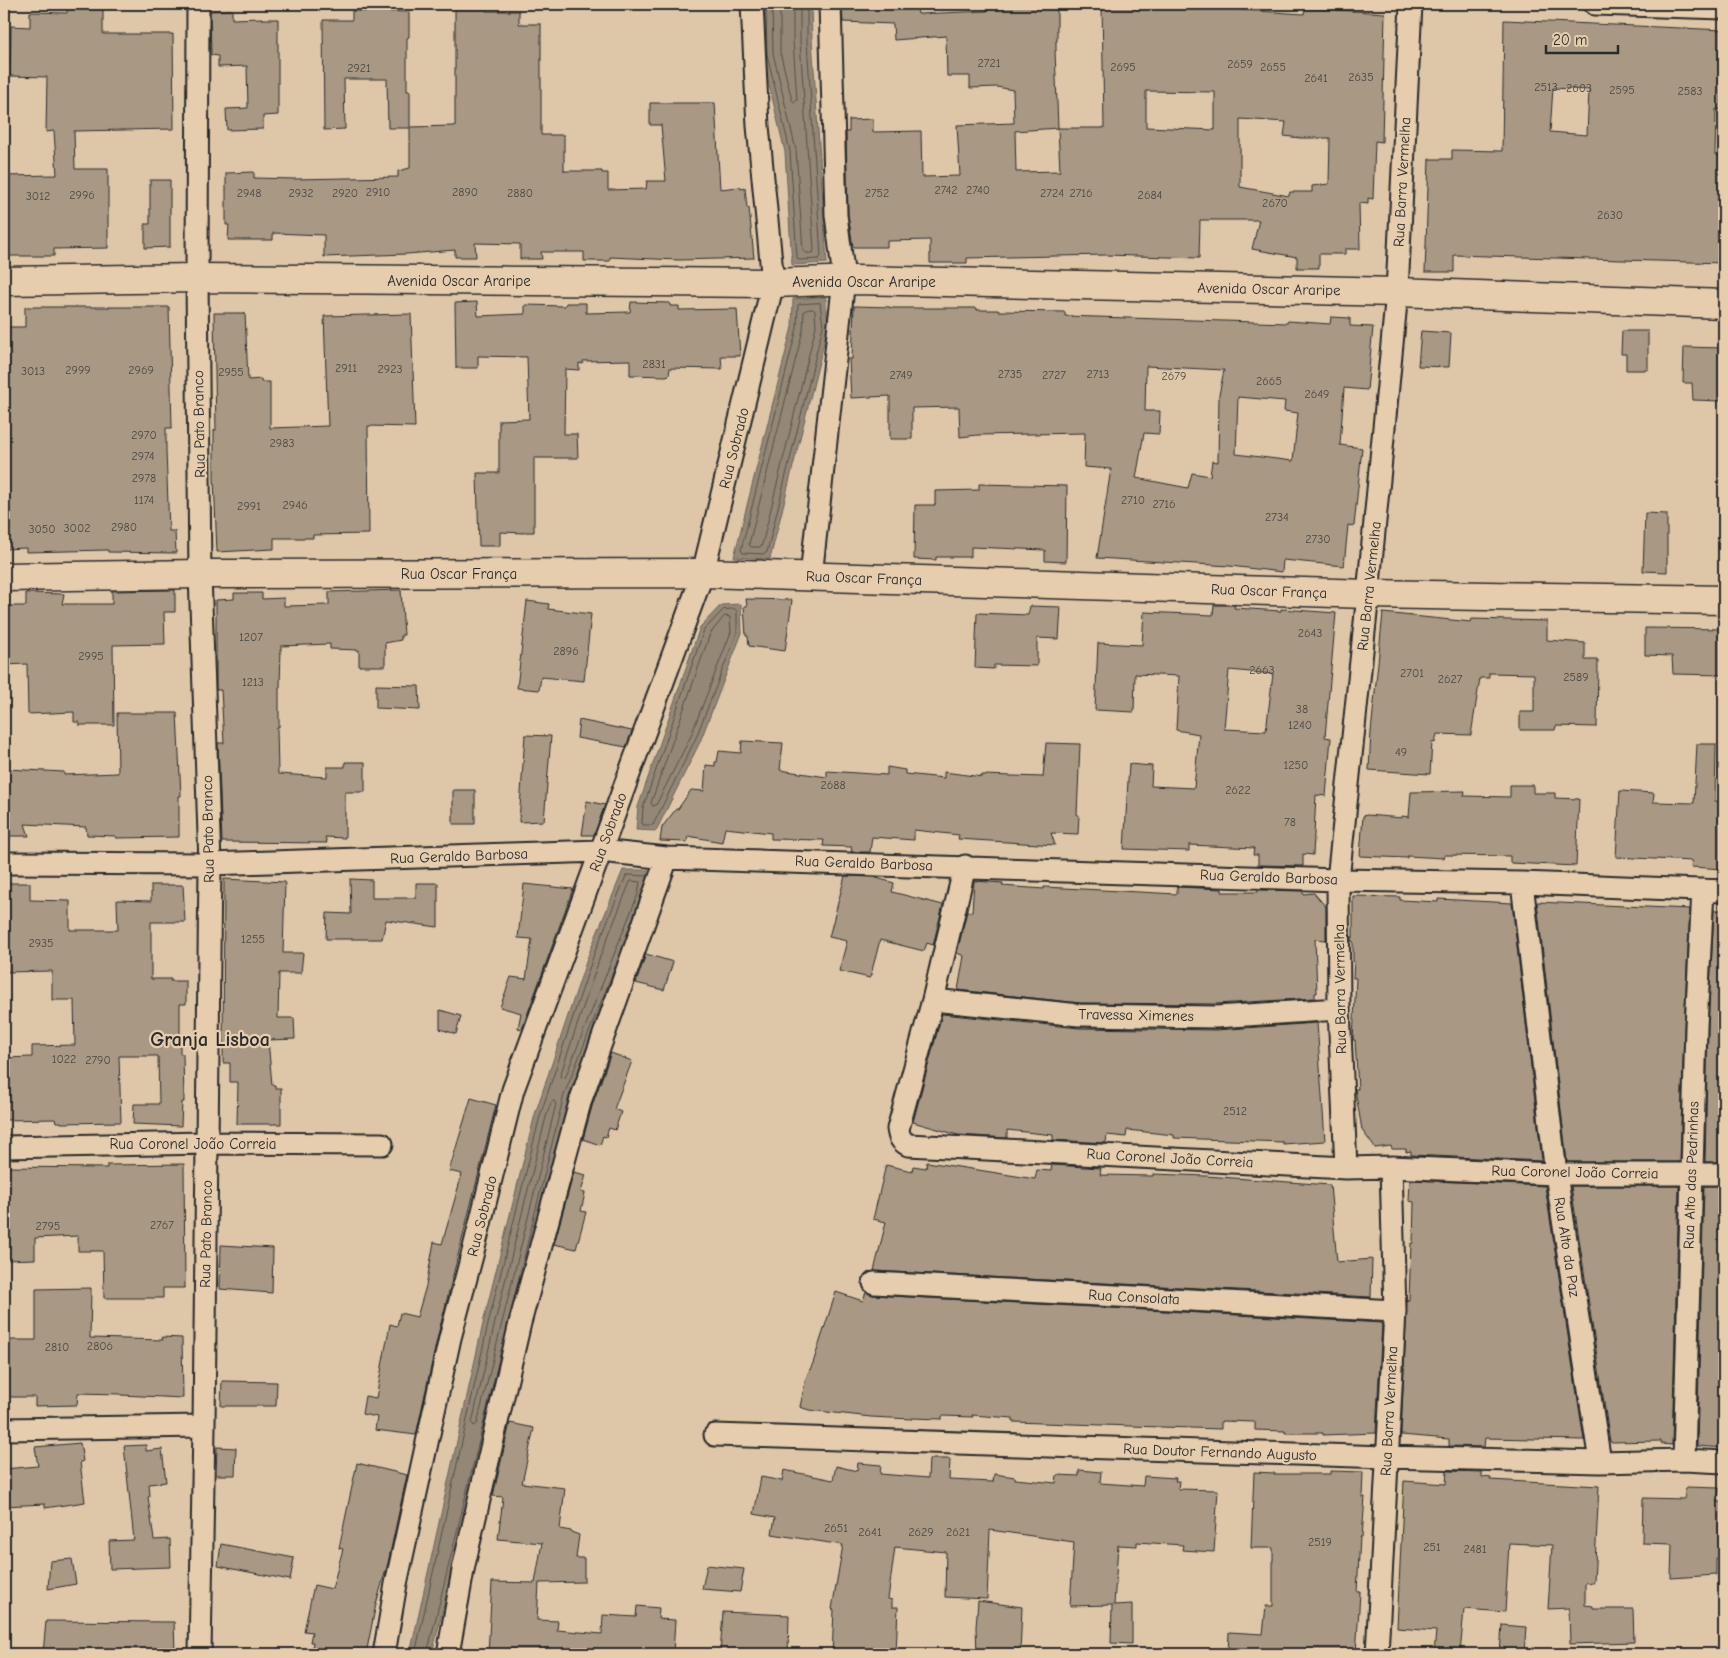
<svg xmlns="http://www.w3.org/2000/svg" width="1728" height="1658" font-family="'Comic Neue',sans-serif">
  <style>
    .water { fill: #948776; stroke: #6a6258 }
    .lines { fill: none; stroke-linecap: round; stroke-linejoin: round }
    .shore { stroke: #555049; stroke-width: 1 }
    .building { fill: #a99984; stroke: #2b2b2b; fill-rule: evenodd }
    .street-casing { stroke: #2b2b2b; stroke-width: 25 }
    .secondary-casing { stroke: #2b2b2b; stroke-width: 31 }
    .street { stroke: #e5cdae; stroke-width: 21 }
    .secondary { stroke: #e5cdae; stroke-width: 28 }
    .labels { text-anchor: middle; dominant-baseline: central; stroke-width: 4.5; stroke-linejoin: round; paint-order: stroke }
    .number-label { font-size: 12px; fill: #4a4641 }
    .street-label { font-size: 15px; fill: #2b2b2b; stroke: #e5cdae }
    .district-label { font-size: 20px; font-weight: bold; fill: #2b2b2b; stroke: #e5cdae }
  </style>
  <rect width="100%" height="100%" fill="#dec7a9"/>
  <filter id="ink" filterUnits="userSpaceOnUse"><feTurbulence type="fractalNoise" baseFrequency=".02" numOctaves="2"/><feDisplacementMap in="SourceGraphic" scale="10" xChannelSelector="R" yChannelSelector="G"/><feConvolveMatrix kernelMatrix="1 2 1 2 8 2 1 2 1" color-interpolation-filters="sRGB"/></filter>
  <g filter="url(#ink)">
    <path class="water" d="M761 4H811L812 40 827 263 792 265 785 152 762 55Z
      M826 297 828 326 770 559 734 557 792 327 793 299Z
      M741 604 742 633 700 742 656 831 636 830 638 807 700 627 721 605Z
      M623 870H656L649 897 569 1096 432 1654H410L484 1319 535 1114 589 953Z"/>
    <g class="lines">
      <path class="shore" d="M766 4 767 54 790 151 797 258 799 260 819 259 821 256 807 41V4
        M772 4 773 53 796 150 803 251 805 253H813L814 250 800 41V4
        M780 4V52L792 100 794 102 797 100 793 41V4
        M820 303 823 326 767 552 764 554 743 553 741 550 797 328 798 305 800 304Z
        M813 309 815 311 816 326 762 545 760 547H751L749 544 803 330 804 311 806 310Z
        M735 609 737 611V633L695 740 653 825H643L642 823 643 808 704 630 723 610Z
        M725 616 730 617 731 632 690 738 656 805 653 806 651 803 710 634Z
        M632 881 640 882 638 894 565 1078 562 1079 560 1076 600 957 630 882Z
        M554 1101 556 1104 477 1424 474 1426 472 1423 495 1322 546 1117 551 1103Z
        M513 1302 564 1095 615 967
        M415 1654 489 1320 540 1116 594 954 626 876 628 875 648 876
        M427 1654 501 1351"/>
    </g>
    <path class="building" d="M842 4H916L918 14 987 11V4H1057V41H1056V51H1055L1058 128 1015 131 1016 172 1060 171 1058 128H1104L1102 4 1164 5 1304 14 1305 8 1385 13 1382 142 1375 141 1373 199 1368 198V204L1359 203 1360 249H1345V254H1319V268H1297V257L1252 249 1259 220H1200L1199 258 1106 255 1009 257 967 258V263H930V240L887 241V247H853L848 214 846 132H849V120L873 119V132L921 131 922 177 960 176 957 125 1014 123 1013 90 997 87 970 88V76H947L946 36 894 40 893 24 843 22ZM1146 91 1215 92V130L1146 127ZM1240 119 1286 122 1284 136 1300 138H1330L1329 184 1312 186V192H1290L1289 196 1240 187Z
      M486 7V11H519V24H541V135H564V171H602V173H608V190L646 189 647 181H666L661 125H650V103H715L720 189 740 187 741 189 745 188 747 208H749L754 258 678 260 610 257V261H584V252H541L542 259H520V244L475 243 476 257H455V250L407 254 324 257V235L273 233V240H228L229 225H226V173L254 172V178L295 179 398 177V171L410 168V128H388L387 79H344L345 129 324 130 323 20H352V11L409 12V37L407 38V91H410V127L455 126V8Z
      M67 8 103 9V34H173L174 129 74 131 75 169H108V248L54 249V256H4V176L57 175 54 131 46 132 47 77 10 76 11 26 30 27V12L67 13Z
      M232 10V19L262 18V19H278V115L263 116V129L227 130 226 109 248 108 247 66 218 67V56L211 55 210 11Z
      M1504 20 1724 30V97L1722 96 1721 110 1716 109 1715 155H1724V263L1454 255V272H1425L1429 159H1452V150L1502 151ZM1553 88 1589 90 1587 135 1550 132Z
      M150 180H170V247L145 248V224H150Z
      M477 302 478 316 525 314V305L565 306 566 303H586V313L630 312 631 302 670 303V306H679V310L737 309 740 356H721L722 369 670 368 669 375 666 376 630 375V360L583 361V364L579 363V370L565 369 564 434H577L578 458H534V532H524V533L500 532V546H479L477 473H499V420L529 419 527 357 478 356V368H456L455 303Z
      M854 306 890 307V308H977V310H998V311L1065 312V316L1287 323 1288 321 1330 324 1331 317 1350 318V326L1373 327 1367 390 1344 388 1340 445 1362 448 1354 526 1348 525 1344 566 1283 560 1282 572 1230 566 1097 558 1111 469 1084 467 1085 433 978 435 960 437 959 407 912 408V439H890V396L851 398 849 359H852ZM1146 366 1224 370 1219 395 1218 462 1212 461 1210 476 1192 473 1188 488 1136 478 1144 433 1159 434 1160 411H1145ZM1238 397 1285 401 1284 411 1298 413 1293 461 1236 454Z
      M25 307H169L172 428H166V450L169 531H175L176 553 108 552V550L26 552V548L4 549V327H25Z
      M214 313H245L248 380 261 379V382H270V428L328 426 324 316 411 314 415 427 368 426 369 534 313 535V538H274V549L217 552 214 478V430H216Z
      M1421 331 1451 333 1449 367 1418 366Z
      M1622 331H1648V370H1626V354H1621Z
      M1684 347 1724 348V395L1720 394V401L1693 400 1692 383H1683Z
      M979 484 1067 486 1066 562 1045 561V550L971 547V557H936V560L914 559 915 505H935V491L979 490Z
      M1645 513 1667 514V572L1643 571Z
      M175 590V612H164L165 644 113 645 114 725H79V722H74V712L28 714 27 664 4 665V606H26V593L64 594 62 604H112V591Z
      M401 590 404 635H401V640L385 643V666H359V650L330 649V644L281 646 280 688H279V727H277L278 774 327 777V767H345V762H365V792H345V838L325 837 327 843 222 842 218 743H224L221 690H216V600L234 599V593H262V599L284 598V606L329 605V592Z
      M746 599 792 600 785 651 749 646 748 636H746L744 606H747Z
      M527 601 549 604 548 609 591 614 584 681 541 677 539 690 517 688Z
      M1214 605H1235L1234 608 1281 611V609L1336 613 1325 737 1331 738 1326 796 1316 795 1313 855 1303 854V866L1258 865V855H1253L1254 848 1189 845V851L1124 849 1129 764 1152 766 1151 786 1194 788 1199 734 1176 730 1179 676 1135 674 1134 712 1095 710 1098 643 1142 645 1144 612 1213 615ZM1229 670 1273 674 1266 731 1224 729Z
      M1030 606 1061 607 1059 639 1037 638V666L994 665V669L975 668 977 613 1028 615Z
      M1383 613 1471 622 1472 619 1547 621V640L1585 643V660H1598L1597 727 1556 726 1555 730H1520V712H1534V674L1489 673V678H1480L1471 735 1437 734 1435 743 1432 742 1430 774 1369 770 1371 732Z
      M1645 628 1724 629V675L1673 674 1672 656 1645 655Z
      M376 685 419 686 420 710 376 708Z
      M117 713H177L181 796H179V837L116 838V836L87 835 86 827 25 824 29 836H4V801H7L6 769 64 772V775L118 773Z
      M579 720 632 731 626 747 577 738Z
      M525 735 551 736 544 821 519 822Z
      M742 741 783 743 780 770 827 777V771L887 775V767L905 770V774L944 778V772L982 777V775L1043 777 1046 743 1080 744 1077 815H1079L1078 834 1051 833 1055 845 958 839 959 835 914 830V840L872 837 870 852H851L852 847 823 846 824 840 771 839V833L725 828 722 842 688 836 687 842 660 841 662 827 676 809H678L691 790 704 791 706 765 715 766V762H717L719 751 741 753Z
      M1697 744H1716L1715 801 1724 802V869L1691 867 1692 861 1616 857 1620 791 1654 793 1653 802 1694 803Z
      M1510 785H1533V793H1555V798L1579 799 1576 866 1510 863V856L1445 855 1444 858 1407 856V858L1360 856 1363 816 1367 815 1402 818V816L1409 817 1411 792 1465 791 1464 796 1510 797Z
      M453 790H475V824H453Z
      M587 801 605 805 594 835H582Z
      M845 876 873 877 894 883 892 892 943 905 933 945 927 943 924 951 880 940 870 978 839 971 847 941 829 937Z
      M224 879 285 882 283 953H303L301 973H279L278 1018H294L295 1039 268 1040 272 1085H275V1088H281V1124H237L238 1082H230V1063H223Z
      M350 879 372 880V898H416V883H438V927L386 920 382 939H326L327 913 351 914Z
      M974 881 1003 883 1002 886 1044 889V887L1177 894V887L1222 889V892H1258V890L1303 891V894L1314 893 1326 907V940L1315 939 1317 993H1315V998L1216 1004 1080 1003 958 990 964 956 957 953 967 911 972 912Z
      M4 883H30V900L70 901V930H118L117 900 151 901V885H183L185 922H151V979H171L170 981H186V1004H180V1054H183L184 1102H182L181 1126 133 1124 134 1104H159L158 1056H119L121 1122 61 1123V1122H56L55 1119 4 1120V1058L32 1057V1046L75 1045 74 1000H52V971L4 972Z
      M524 884 573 889 522 1029 518 1028 521 1013 500 1007 511 977 526 979 532 939 518 938Z
      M1353 896 1400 897V900L1438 902V899L1512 903 1542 1161 1411 1155V1151L1406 1152V1149H1392L1391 1146 1375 1148 1362 1130 1355 1089H1358L1355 1040H1353L1356 978H1353L1354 961H1353V941H1351V936L1353 938Z
      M1537 902 1690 909 1684 1027 1680 1162H1567Z
      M1714 910H1724V1162H1705L1708 1027Z
      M646 954 673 962 664 990 636 983Z
      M440 1010 461 1016 456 1034 440 1029Z
      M942 1014 1079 1028 1216 1030 1317 1023 1325 1141 1283 1144V1142L1174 1138V1135L1127 1130 1126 1137 1107 1135 1106 1143 1053 1140V1135L1007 1130V1138L958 1135 913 1122Z
      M611 1053 632 1061 614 1109 621 1112 615 1130 609 1128 606 1137 603 1136 600 1145 583 1139 593 1103Z
      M471 1098 496 1105 438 1335 416 1435 375 1430 377 1417 362 1414 365 1396 376 1398 390 1324 397 1326 400 1313 417 1317 426 1286 434 1242 442 1244 462 1174 449 1171Z
      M927 1162 1035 1179 1037 1170 1051 1171 1052 1165 1101 1168 1100 1175 1153 1176V1174L1206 1176 1330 1185 1337 1262 1372 1259 1371 1297 874 1271 886 1222 873 1219 886 1165 912 1171 913 1166 926 1168Z
      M184 1164 185 1288H163V1298H104L103 1251H78V1236L35 1238V1259L4 1260V1167L107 1168V1165Z
      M574 1172 586 1175 581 1192 585 1193 581 1211 586 1212 576 1249 554 1244Z
      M1410 1180 1545 1186 1584 1440 1485 1438 1484 1447 1449 1446V1439L1401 1435 1407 1300H1409L1411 1243H1413L1414 1202 1409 1201Z
      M1571 1186H1679L1672 1445 1661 1444V1441L1610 1442Z
      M1704 1186H1724V1448L1697 1446Z
      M221 1245 273 1248 272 1293 220 1289Z
      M91 1288 90 1338 163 1340 162 1337 182 1338 183 1398 121 1395V1394L78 1393 77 1405 35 1406V1397H4V1340H36V1289Z
      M836 1292 863 1301 866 1292 873 1295 1382 1323 1376 1433 1323 1435V1433H1285V1431L1255 1430V1422L1221 1421V1429L1013 1422V1418L972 1415 973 1417 942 1416V1419L912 1418V1419L871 1417 809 1410 800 1407 806 1378 813 1363Z
      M222 1381 277 1382 276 1406H221Z
      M510 1423 534 1428 522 1483 565 1488 560 1529 571 1531V1532L579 1535 576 1558H584V1582L539 1583 537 1620 558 1621 557 1630 602 1634 603 1615 636 1617 637 1606 659 1608 658 1619 675 1620 673 1654H488L492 1582 535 1583 542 1543 498 1539 503 1497 493 1496Z
      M80 1443 83 1461 80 1462 85 1502 45 1508V1504L4 1506V1469L38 1466 35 1447Z
      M146 1445V1451L162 1449 166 1482 149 1484 150 1496 148 1497 154 1540 170 1539 171 1567 110 1569 109 1541 134 1540 124 1446Z
      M217 1447 236 1448 235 1475H216Z
      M929 1459H950L949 1480 993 1482 994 1474 1015 1477V1479L1056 1483 1057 1475 1079 1476V1470L1101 1472 1100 1483 1143 1486 1144 1476 1176 1478 1175 1481H1179L1178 1489 1218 1490 1214 1552 1182 1550 1183 1545 1137 1542V1546L1118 1545 1114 1605 1132 1604V1644L1111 1643 1112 1605 1070 1606 1074 1542 990 1530 987 1599 945 1597 946 1552 895 1547 888 1599 892 1600V1607H898L896 1654H832L834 1610 832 1609 843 1545 772 1534 775 1518 754 1514 761 1477 782 1481 784 1470 833 1480 836 1466 857 1471 858 1463 881 1465 880 1474 928 1478Z
      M357 1463 407 1475 388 1563 376 1604 366 1654H311L313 1642H310L312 1632 304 1631 314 1585 332 1589 343 1549 339 1548Z
      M1330 1471 1363 1472 1362 1497H1365L1362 1537H1360L1357 1592H1360L1359 1609 1356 1653 1228 1654 1229 1632 1263 1634 1266 1606H1273V1548H1251L1254 1472 1274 1473V1474H1330Z
      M1447 1471 1482 1472V1477L1491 1478 1490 1480 1599 1486 1594 1582 1585 1583V1605L1593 1606V1609H1633L1634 1642 1570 1644 1569 1608 1548 1609 1552 1545 1509 1543 1505 1612 1464 1609 1460 1654H1434L1436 1631 1397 1628 1404 1481 1446 1484Z
      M1686 1487 1719 1488 1718 1502H1724V1558H1716V1575L1671 1578 1672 1544 1642 1543 1643 1498 1685 1499Z
      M221 1544 294 1558 290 1580 218 1566Z
      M72 1559 76 1584 48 1589 50 1561Z
      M707 1565 744 1569 740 1592 702 1589Z
      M978 1601 1022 1607 1020 1654H977L976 1627Z
      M723 1612 789 1615 788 1654H720Z
      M46 1621 174 1622 175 1654H43Z
      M1502 1625 1526 1627 1524 1654H1500Z"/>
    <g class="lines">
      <defs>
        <path id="street" d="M198 4 197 278 200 574 210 864 204 1426 200 1654
          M1595 4 1724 8
          M811 576 844 279 836 215 830 4
          M4 863 210 864 600 851 667 858 1338 880 1522 883 1724 891
          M965 866 933 1000 898 1129C899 1137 901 1141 908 1145L1346 1168 1391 1167 1556 1174H1724
          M1522 883 1556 1174 1600 1462
          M933 1000 1079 1015 1216 1017 1339 1009
          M4 1147 207 1143 382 1144
          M1346 1168 1339 1009 1338 880 1368 594 1397 292 1411 4
          M874 1283 1395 1311
          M4 1429 204 1426
          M715 1435 1386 1457 1600 1462 1684 1460 1724 1462
          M1684 1460 1696 1027 1703 890
          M384 1654 396 1584 450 1338 473 1252 513 1090 703 573 773 283 758 126 752 4
          M448 1654 464 1565 520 1323 581 1099 667 858
          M1377 1654 1395 1311 1391 1167"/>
        <path id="secondary" d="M4 281 197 278 773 283 856 280 1397 292 1724 304
          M4 577 200 574 703 573 1368 594 1724 600"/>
      </defs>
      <use href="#street" class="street-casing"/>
      <use href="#secondary" class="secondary-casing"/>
      <use href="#street" class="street"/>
      <use href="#secondary" class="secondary"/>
    </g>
  </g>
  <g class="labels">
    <g class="number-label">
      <text x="989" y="63">2721</text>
      <text x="1240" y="64">2659</text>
      <text x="1123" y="67">2695</text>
      <text x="1273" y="67">2655</text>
      <text x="359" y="68">2921</text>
      <text x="1361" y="77">2635</text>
      <text x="1316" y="78">2641</text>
      <text x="1546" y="87">2513</text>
      <text x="1579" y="88">2603</text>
      <text x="1622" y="90">2595</text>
      <text x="1690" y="91">2583</text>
      <text x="946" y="190">2742</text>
      <text x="978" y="190">2740</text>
      <text x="378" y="192">2910</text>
      <text x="465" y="192">2890</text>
      <text x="249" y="193">2948</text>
      <text x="301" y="193">2932</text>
      <text x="345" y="193">2920</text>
      <text x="520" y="193">2880</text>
      <text x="877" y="193">2752</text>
      <text x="1052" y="193">2724</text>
      <text x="1081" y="193">2716</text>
      <text x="82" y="195">2996</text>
      <text x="1150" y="195">2684</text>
      <text x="38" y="196">3012</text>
      <text x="1275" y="203">2670</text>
      <text x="1610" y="215">2630</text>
      <text x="654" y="364">2831</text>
      <text x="346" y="368">2911</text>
      <text x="390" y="369">2923</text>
      <text x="78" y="370">2999</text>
      <text x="141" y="370">2969</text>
      <text x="33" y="371">3013</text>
      <text x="231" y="372">2955</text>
      <text x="1010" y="374">2735</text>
      <text x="1098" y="374">2713</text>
      <text x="901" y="375">2749</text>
      <text x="1054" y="375">2727</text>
      <text x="1174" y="376">2679</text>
      <text x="1269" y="381">2665</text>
      <text x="1317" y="394">2649</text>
      <text x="144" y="435">2970</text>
      <text x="282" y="443">2983</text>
      <text x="143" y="456">2974</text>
      <text x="144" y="478">2978</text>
      <text x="144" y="500">1174</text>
      <text x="1133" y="500">2710</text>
      <text x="1164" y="504">2716</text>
      <text x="295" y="505">2946</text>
      <text x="249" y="506">2991</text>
      <text x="1277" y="517">2734</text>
      <text x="124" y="527">2980</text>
      <text x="77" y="528">3002</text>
      <text x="42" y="529">3050</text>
      <text x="1318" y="539">2730</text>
      <text x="1310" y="633">2643</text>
      <text x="251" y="637">1207</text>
      <text x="566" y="651">2896</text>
      <text x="91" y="656">2995</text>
      <text x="1262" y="670">2663</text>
      <text x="1412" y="673">2701</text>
      <text x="1576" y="677">2589</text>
      <text x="1450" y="679">2627</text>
      <text x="253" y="682">1213</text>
      <text x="1302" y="709">38</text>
      <text x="1300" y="725">1240</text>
      <text x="1401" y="752">49</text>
      <text x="1296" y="765">1250</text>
      <text x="833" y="785">2688</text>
      <text x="1238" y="790">2622</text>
      <text x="1290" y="822">78</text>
      <text x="253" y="939">1255</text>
      <text x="41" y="943">2935</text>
      <text x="64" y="1059">1022</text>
      <text x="98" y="1060">2790</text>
      <text x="1235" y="1111">2512</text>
      <text x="162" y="1225">2767</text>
      <text x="48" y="1226">2795</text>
      <text x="100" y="1346">2806</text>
      <text x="57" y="1347">2810</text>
      <text x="836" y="1528">2651</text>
      <text x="870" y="1532">2641</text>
      <text x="921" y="1532">2629</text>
      <text x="958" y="1532">2621</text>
      <text x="1320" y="1542">2519</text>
      <text x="1432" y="1547">251</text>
      <text x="1475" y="1549">2481</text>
    </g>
    <g class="street-label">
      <text transform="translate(1402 182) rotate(-87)">Rua Barra Vermelha</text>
      <text x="459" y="281">Avenida Oscar Araripe</text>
      <text x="864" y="282">Avenida Oscar Araripe</text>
      <text transform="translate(1269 289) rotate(1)">Avenida Oscar Araripe</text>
      <text transform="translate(199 424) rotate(-91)">Rua Pato Branco</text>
      <text transform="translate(734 448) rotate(-76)">Rua Sobrado</text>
      <text x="459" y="574">Rua Oscar França</text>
      <text transform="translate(864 578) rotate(2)">Rua Oscar França</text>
      <text transform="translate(1369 586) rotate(-84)">Rua Barra Vermelha</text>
      <text transform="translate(1269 591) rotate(2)">Rua Oscar França</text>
      <text transform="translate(208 829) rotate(-91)">Rua Pato Branco</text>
      <text transform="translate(608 832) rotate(-70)">Rua Sobrado</text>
      <text transform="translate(459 856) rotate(-2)">Rua Geraldo Barbosa</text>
      <text transform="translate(864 863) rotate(2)">Rua Geraldo Barbosa</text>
      <text transform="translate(1269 877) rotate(2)">Rua Geraldo Barbosa</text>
      <text transform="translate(1340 989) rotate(-91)">Rua Barra Vermelha</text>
      <text transform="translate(1136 1015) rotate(1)">Travessa Ximenes</text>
      <text x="193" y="1144">Rua Coronel João Correia</text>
      <text transform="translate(1170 1158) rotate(3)">Rua Coronel João Correia</text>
      <text transform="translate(1575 1172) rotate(1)">Rua Coronel João Correia</text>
      <text transform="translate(1691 1175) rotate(-88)">Rua Alto das Pedrinhas</text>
      <text transform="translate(482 1216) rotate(-76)">Rua Sobrado</text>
      <text transform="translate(206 1234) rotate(-89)">Rua Pato Branco</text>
      <text transform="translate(1567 1247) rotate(81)">Rua Alto da Paz</text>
      <text transform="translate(1134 1297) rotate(3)">Rua Consolata</text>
      <text transform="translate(1389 1411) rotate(-87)">Rua Barra Vermelha</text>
      <text transform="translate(1220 1452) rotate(2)">Rua Doutor Fernando Augusto</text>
    </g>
    <g class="district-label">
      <text x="210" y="1039">Granja Lisboa</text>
    </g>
  </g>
  <rect width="1728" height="1658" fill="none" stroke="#e5cdae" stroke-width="20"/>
  <rect x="10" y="10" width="1708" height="1638" fill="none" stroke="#2b2b2b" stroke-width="2" filter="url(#ink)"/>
  <path d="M1546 45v8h72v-8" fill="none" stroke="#2b2b2b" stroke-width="2.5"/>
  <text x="1553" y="45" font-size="15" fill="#2b2b2b" stroke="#e5cdae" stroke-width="4" paint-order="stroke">20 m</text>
</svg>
